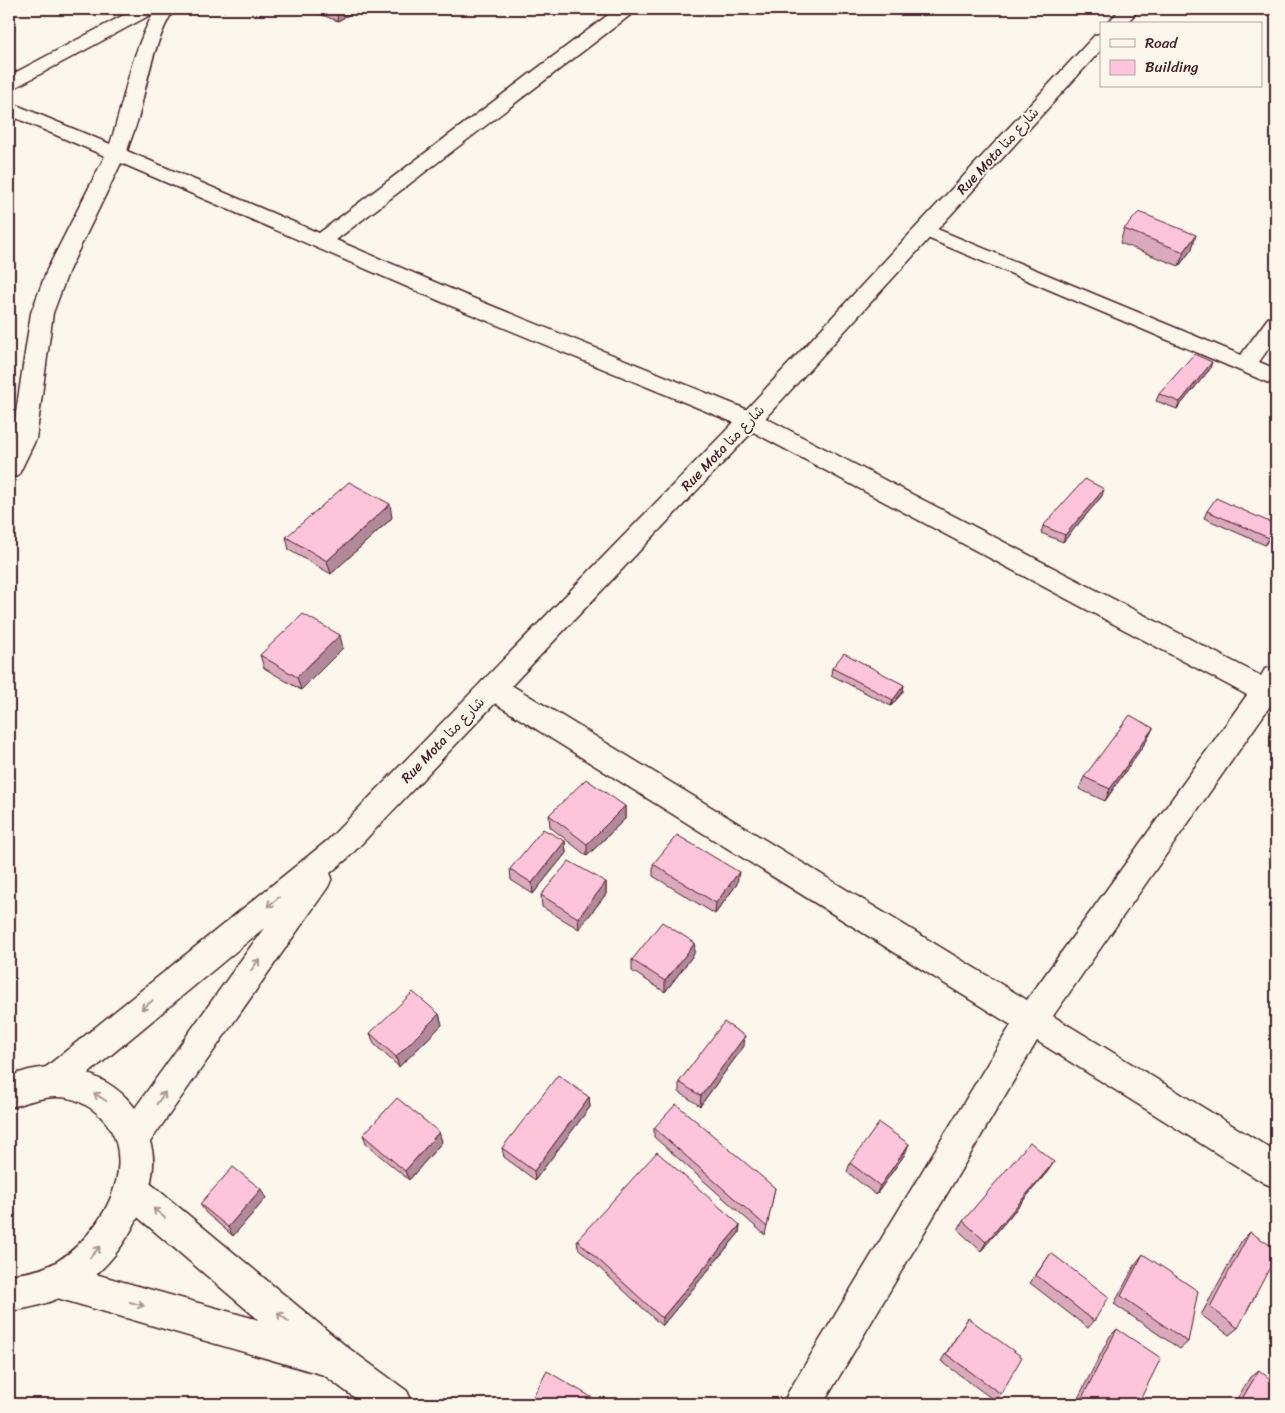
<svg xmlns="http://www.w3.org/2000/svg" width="1285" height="1413" font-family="Sriracha,'Playpen Sans Arabic',sans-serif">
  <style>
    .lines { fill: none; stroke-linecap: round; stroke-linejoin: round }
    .street-casing { stroke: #4a1f2b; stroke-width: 3 }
    .secondary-casing { stroke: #4a1f2b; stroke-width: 3 }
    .highway-casing { stroke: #4a1f2b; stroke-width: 3 }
    .street { fill: #fbf7ec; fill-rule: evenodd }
    .secondary { fill: #fbf7ec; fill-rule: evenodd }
    .highway { fill: #fbf7ec; fill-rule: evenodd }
    .wall { fill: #daa9bb; stroke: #4a1f2b }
    .shaded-wall { fill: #b18999; stroke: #4a1f2b }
    .building { fill: #fdc4da; stroke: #4a1f2b }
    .oneway { stroke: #ab9695 }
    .labels { text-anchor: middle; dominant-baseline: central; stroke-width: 4; stroke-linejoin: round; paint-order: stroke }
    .street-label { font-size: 14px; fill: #4a1f2b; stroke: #fbf7ec }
  </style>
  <rect width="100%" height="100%" fill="#fbf7ec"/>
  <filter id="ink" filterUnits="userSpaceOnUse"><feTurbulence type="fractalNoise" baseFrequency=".02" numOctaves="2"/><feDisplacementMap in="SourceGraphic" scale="10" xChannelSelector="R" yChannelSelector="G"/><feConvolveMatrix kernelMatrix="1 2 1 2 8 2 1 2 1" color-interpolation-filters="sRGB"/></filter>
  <g filter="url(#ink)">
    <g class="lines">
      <defs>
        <path id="street" d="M135 9H174C154 43 149 73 140 111 137 125 131 138 127 151L319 233 616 9H636L633 13 336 240 465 295 758 414 1261 676 1265 669 1276 667V708L1270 706 1053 1016 1276 1152V1188L1264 1183 1037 1041 823 1404H783L789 1391 1011 1025 483 696 479 688 483 680 493 677 503 680 1027 1000 1247 695 742 426 449 305 121 163 69 270 53 313 36 439 18 476 9 478V446L12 439 31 313 47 270 105 156 9 115V102L110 144C125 100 130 53 154 13L16 87 9 89V76Z
          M925 224 1241 355 1268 318 1276 316V338L1259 362 1276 369V386L918 234 915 230 918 226Z"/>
        <path id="secondary" d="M133 1174 145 1179 347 1347 407 1391 413 1404H363L324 1375 43 1294 38 1281 43 1268 56 1263 259 1320 121 1203 116 1191 121 1179Z"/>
        <path id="highway" d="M1120 9H1139L1126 24H1107Z
          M1101 34V50L758 426 348 858 330 873 332 878 328 887 150 1142C157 1162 151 1187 143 1206 118 1266 75 1304 9 1311V1275C21 1273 34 1272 46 1267 63 1260 76 1248 88 1234 123 1194 137 1130 80 1102 58 1091 30 1101 9 1108V1076L29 1070 46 1067 328 840 742 414 1095 35ZM264 928 135 1108C122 1091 107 1081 88 1074Z"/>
      </defs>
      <use href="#street" class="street-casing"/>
      <use href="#secondary" class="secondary-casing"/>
      <use href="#highway" class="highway-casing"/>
      <use href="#street" class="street"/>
      <use href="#secondary" class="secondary"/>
      <use href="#highway" class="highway"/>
    </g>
    <path class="wall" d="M217 9H228L224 11Z
      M306 9H358L338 21Z
      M1124 229 1192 249 1179 266 1120 243Z
      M1210 369 1177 409 1156 401 1159 394Z
      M1102 496 1063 542 1041 533 1043 526Z
      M1207 511 1273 532 1265 545 1204 518Z
      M392 518 331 574 289 550 286 537Z
      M343 648 301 690 264 668 260 655Z
      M832 668 903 692 891 706 831 675Z
      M1153 728 1147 740 1105 801 1079 789 1084 777Z
      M625 806V819L587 856 550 827 549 815Z
      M565 841 566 853 533 894 511 880 510 869Z
      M653 864 737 884 715 914 653 876Z
      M606 882V894L579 929 542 907 541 895Z
      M694 954 665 992 632 971V960Z
      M439 1014 442 1025 399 1067 374 1044 370 1033Z
      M744 1046 700 1106 679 1092V1082Z
      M589 1097 590 1107 535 1180 504 1157 502 1148Z
      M654 1128 775 1188 765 1235 654 1137Z
      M439 1132 442 1142 409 1180 367 1145 363 1135Z
      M905 1154 876 1195 847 1172 850 1163Z
      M1054 1162 1048 1171 981 1251 958 1230 963 1221Z
      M266 1198 233 1236 206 1213 200 1204Z
      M740 1225 739 1233 662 1326 578 1248 577 1240Z
      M1250 1232 1238 1328 1229 1335 1201 1315 1242 1240Z
      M1051 1253 1094 1321 1088 1328 1030 1283Z
      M1143 1254 1188 1342 1180 1349 1114 1304 1136 1263Z
      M1276 1266V1284L1271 1281Z
      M968 1318 1001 1394 995 1401 941 1361Z
      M1117 1329 1138 1404H1075L1110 1336Z
      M1259 1370 1276 1404H1234L1250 1377Z"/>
    <path class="shaded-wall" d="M336 9H358L338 21Z
      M1196 235 1192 249 1179 266 1184 252Z
      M1212 362 1210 369 1177 409 1180 402Z
      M1104 489 1102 496 1063 542 1065 535Z
      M390 504 392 518 331 574 327 561Z
      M340 635 343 648 301 690 297 677Z
      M904 685 903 692 891 706 893 700Z
      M1153 728 1147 740 1105 801 1110 789Z
      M625 806V819L587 856V844Z
      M565 841 566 853 533 894 532 883Z
      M739 872 737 884 715 914 716 903Z
      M606 882V894L579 929 578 918Z
      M695 943 694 954 665 992V981Z
      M439 1014 442 1025 399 1067 396 1057Z
      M745 1036 744 1046 700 1106 701 1096Z
      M589 1097 590 1107 535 1180 534 1171Z
      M439 1132 442 1142 409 1180 405 1171Z
      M909 1144 905 1154 876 1195 880 1186Z
      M1054 1162 1048 1171 981 1251 986 1242Z
      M261 1189 266 1198 233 1236 228 1227Z
      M740 1225 739 1233 662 1326V1318Z"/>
    <path class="building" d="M1139 212 1196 235 1184 252 1124 229Z
      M1194 354 1212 362 1180 402 1159 394Z
      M1085 479 1104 489 1065 535 1043 526Z
      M349 482 390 504 327 561 286 537Z
      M1216 498 1276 525V526L1269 538 1207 511Z
      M303 614 340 635 297 677 260 655Z
      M844 653 904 685 893 700 832 668Z
      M1130 715 1153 728 1110 789 1084 777Z
      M586 779 625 806 587 844 549 815Z
      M543 829 565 841 532 883 510 869Z
      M677 835 739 872 716 903 653 864Z
      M569 861 606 882 578 918 541 895Z
      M662 922 695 943 665 981 632 960Z
      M413 992 439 1014 396 1057 370 1033Z
      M724 1022 745 1036 701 1096 679 1082Z
      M558 1075 589 1097 534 1171 502 1148Z
      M397 1098 439 1132 405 1171 363 1135Z
      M676 1104 775 1188 767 1227 654 1128Z
      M879 1123 909 1144 880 1186 850 1163Z
      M1030 1142 1054 1162 986 1242 963 1221Z
      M657 1152 740 1225 662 1318 577 1240Z
      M233 1167 261 1189 228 1227 200 1204Z
      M1250 1232 1276 1249V1256L1238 1328 1210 1307Z
      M1051 1253 1109 1297 1094 1321 1036 1275Z
      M1143 1254 1198 1291 1188 1342 1121 1296Z
      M968 1318 1022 1357 1001 1394 946 1354Z
      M1117 1329 1161 1358 1138 1404H1079Z
      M1259 1370 1276 1384V1404H1239Z
      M547 1371 603 1404H529Z"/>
    <defs><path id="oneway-shaft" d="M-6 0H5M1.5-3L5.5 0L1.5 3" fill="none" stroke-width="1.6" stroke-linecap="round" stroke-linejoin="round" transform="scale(1.25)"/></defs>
    <g class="oneway">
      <use href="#oneway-shaft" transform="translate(273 902) rotate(141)"/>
      <use href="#oneway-shaft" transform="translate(255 965) rotate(-55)"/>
      <use href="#oneway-shaft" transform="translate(147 1005) rotate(141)"/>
      <use href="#oneway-shaft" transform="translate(100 1097) rotate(-148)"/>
      <use href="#oneway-shaft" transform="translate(161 1098) rotate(-55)"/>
      <use href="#oneway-shaft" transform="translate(159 1213) rotate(-140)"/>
      <use href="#oneway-shaft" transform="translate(95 1252) rotate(-49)"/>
      <use href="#oneway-shaft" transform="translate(137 1304) rotate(16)"/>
      <use href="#oneway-shaft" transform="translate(283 1317) rotate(-140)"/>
    </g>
  </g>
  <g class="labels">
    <g class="street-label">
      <text transform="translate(998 151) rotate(-47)">Rue Mota شارع متا</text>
      <text transform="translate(723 448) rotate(-46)">Rue Mota شارع متا</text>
      <text transform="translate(443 740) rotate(-46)">Rue Mota شارع متا</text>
    </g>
  </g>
  <rect width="1285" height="1413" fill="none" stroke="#fbf7ec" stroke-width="30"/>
  <rect x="15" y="15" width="1255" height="1383" fill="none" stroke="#4a1f2b" stroke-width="2" filter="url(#ink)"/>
  <rect x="1100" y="22" width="162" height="65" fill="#fbf7ec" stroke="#b4a19f"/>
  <rect x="1110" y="39" width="25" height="8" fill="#fbf7ec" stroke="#b4a19f"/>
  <text x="1145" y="48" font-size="15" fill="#4a1f2b">Road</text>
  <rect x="1110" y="60" width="25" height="15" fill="#fdc4da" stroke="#b4a19f"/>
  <text x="1145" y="72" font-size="15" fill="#4a1f2b">Building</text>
</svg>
